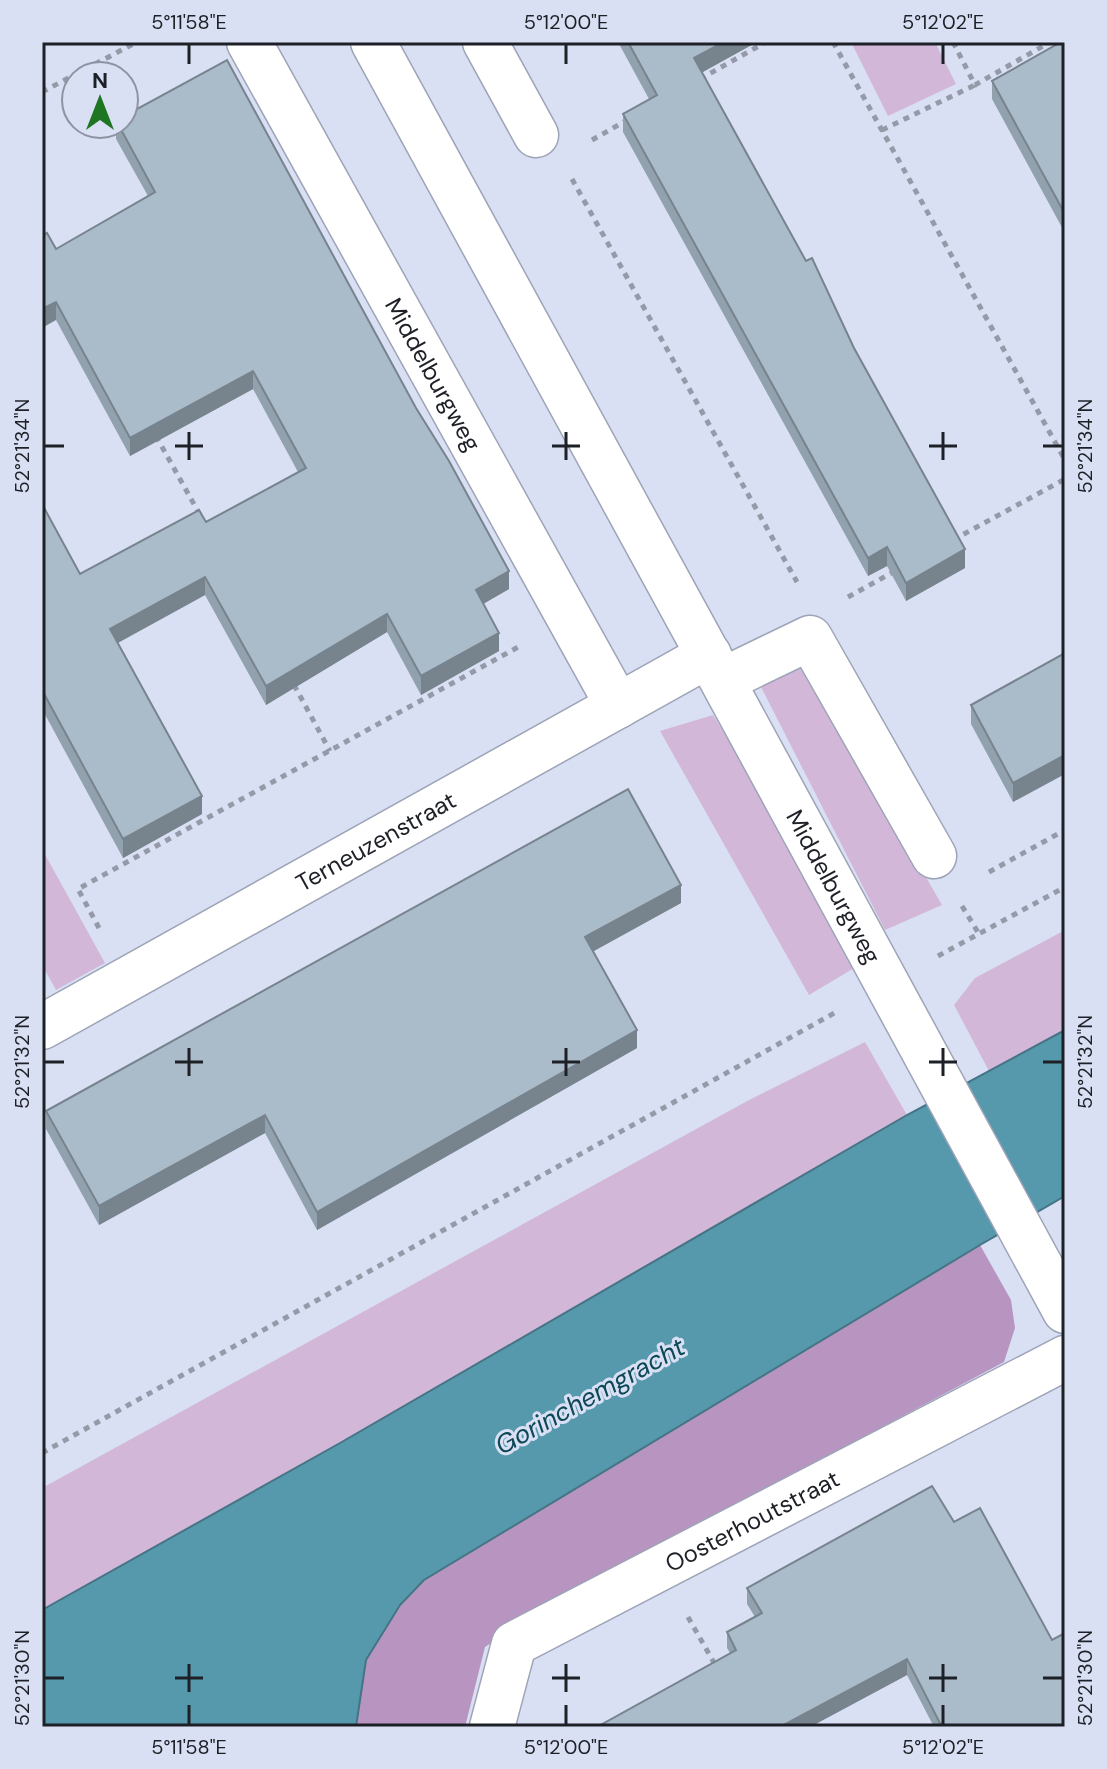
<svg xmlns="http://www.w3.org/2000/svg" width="1107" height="1769" font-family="'DM Sans',sans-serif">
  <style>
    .green { fill: #d3b7d9 }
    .forest { fill: #b894c0 }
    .water { fill: #5698ac; stroke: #457484; stroke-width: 2 }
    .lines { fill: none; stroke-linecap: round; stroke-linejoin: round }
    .minor-casing { stroke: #9ea4b7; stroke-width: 47 }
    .path { stroke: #959aa9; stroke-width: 5; stroke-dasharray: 6 6; stroke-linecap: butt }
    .minor { stroke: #fff; stroke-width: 44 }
    .wall { fill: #92a1ae }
    .shaded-wall { fill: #77838d }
    .building { fill: #aabbca; stroke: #77838d; stroke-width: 2 }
    .ticks { fill: none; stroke: #1e2027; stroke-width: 3 }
    .labels { text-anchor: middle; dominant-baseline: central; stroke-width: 6; stroke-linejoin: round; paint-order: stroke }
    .street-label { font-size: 24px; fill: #1e2027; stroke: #d9e0f4 }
    .water-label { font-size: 26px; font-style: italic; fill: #0d4857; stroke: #d9e0f4 }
    .neatline { fill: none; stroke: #1e2027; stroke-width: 3 }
    .ticks-label { font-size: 20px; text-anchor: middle; fill: #1e2027 }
  </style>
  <rect width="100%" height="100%" fill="#d9e0f4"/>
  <path class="green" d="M851 42H935L956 84 888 116Z
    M802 662 942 905 885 930 760 685Z
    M713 715 866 961 809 995 660 731Z
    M42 849 105 963 56 990 42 965Z
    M1065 930V1030L989 1071 954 1005 975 978Z
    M865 1042 907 1115 340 1443 42 1610V1488L749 1100Z"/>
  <path class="forest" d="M980 1245 1011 1300 1015 1328 1004 1362 550 1604 485 1647 465 1727H356L366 1660 400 1605 424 1580Z"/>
  <path class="water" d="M1065 1030V1196L980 1245 424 1580 400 1605 366 1660 356 1727H42V1610L340 1443 907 1115Z"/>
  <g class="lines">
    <defs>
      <g id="minor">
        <path id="s1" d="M249 42 618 706"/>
        <path id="s2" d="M373 42C605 464 835 888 1065 1311"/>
        <path d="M485 42 536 135"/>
        <path d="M723 680 810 638 934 856"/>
        <path id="s3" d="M42 1027 709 655"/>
        <path id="s4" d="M492 1727 514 1644 1065 1358"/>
      </g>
    </defs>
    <use href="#minor" class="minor-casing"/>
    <path class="path" d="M833 42 1065 460
      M953 42 975 85 1050 42
      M700 79 766 42
      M42 92 137 42
      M882 130 975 85
      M592 140 629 119
      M572 179 797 582
      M156 436 200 515
      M953 540 1065 479
      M848 597 895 571
      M294 685 330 751
      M989 872 1065 830
      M962 906 979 934
      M99 928 78 889 520 646
      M938 956 1065 887
      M42 1453 838 1011
      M688 1617 717 1668"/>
    <use href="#minor" class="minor"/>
  </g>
  <path class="wall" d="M618 42H757L702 72 854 348 965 568 906 601 887 566 868 576 623 132V114L649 99Z
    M1065 42V233L992 99V81Z
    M116 124H124L509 589 483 604 499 651 421 695 387 632 266 705 205 595 118 643 202 814 123 858 42 709V504L80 574 206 522 298 472 253 389 130 456 56 320V249L148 196 116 139Z
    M1065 653 1013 802 971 724V705Z
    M681 903 593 951 637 1048 317 1230 265 1133 99 1225 46 1129V1111Z
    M747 1588 1065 1727H934L907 1675 810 1727H597L730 1653 727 1648V1632L755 1617 747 1604Z"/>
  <path class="shaded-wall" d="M724 42H757L694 77V58Z
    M56 302V320L42 328V309Z
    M253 371V389L130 456V438Z
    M887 547V566L868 576V558Z
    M965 549V568L906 601V583Z
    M509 571V589L476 608V590Z
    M205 577V595L110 647V629Z
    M387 614V632L266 705V686Z
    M499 633V651L421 695V676Z
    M1065 755V774L1013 802V783Z
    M202 796V814L123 858V839Z
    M681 885V903L585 956V937Z
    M637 1030V1048L317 1230V1212Z
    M265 1115V1133L99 1225V1206Z
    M907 1659V1675L810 1727H780Z"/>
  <path class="building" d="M628 42H724L694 58 806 261 812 258 854 348 965 549 906 583 887 547 868 558 623 114 657 95Z
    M1061 42H1065V214L992 81Z
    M227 60 416 408 449 461 509 571 476 590 499 633 421 676 387 614 266 686 205 577 110 629 202 796 123 839 42 690V504L80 574 199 510 206 522 306 468 253 371 130 438 56 302 42 309V236L47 233 56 249 155 192 118 124H124V116Z
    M1065 653V755L1013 783 971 705Z
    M628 789 681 885 585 937 637 1030 317 1212 265 1115 99 1206 46 1111Z
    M932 1486 954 1522 980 1508 1052 1640 1065 1633V1727H942L907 1659 780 1727H597L736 1650 727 1632 762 1613 747 1588Z"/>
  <path class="ticks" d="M189 44V64M566 44V64M943 44V64M189 432V460M566 432V460M943 432V460M44 446H64M175 446H203M552 446H580M929 446H957M1043 446H1063M189 1048V1076M566 1048V1076M943 1048V1076M44 1062H64M175 1062H203M552 1062H580M929 1062H957M1043 1062H1063M189 1664V1692M566 1664V1692M943 1664V1692M44 1678H64M175 1678H203M552 1678H580M929 1678H957M1043 1678H1063M189 1705V1725M566 1705V1725M943 1705V1725"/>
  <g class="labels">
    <g class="street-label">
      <text stroke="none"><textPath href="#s1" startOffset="380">Middelburgweg</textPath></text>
      <text stroke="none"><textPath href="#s3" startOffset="382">Terneuzenstraat</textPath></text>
      <text stroke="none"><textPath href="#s2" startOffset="962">Middelburgweg</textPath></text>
      <text stroke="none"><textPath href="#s4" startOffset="354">Oosterhoutstraat</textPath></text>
    </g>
    <g class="water-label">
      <text transform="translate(590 1396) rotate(-29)">Gorinchemgracht</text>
    </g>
  </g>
  <rect width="1107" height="1769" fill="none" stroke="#d9e0f4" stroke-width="88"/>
  <g transform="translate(100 100)"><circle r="38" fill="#d9e0f4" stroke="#8e93a2" stroke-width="2"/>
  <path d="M0-6L14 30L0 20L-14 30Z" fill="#1e7623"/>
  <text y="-12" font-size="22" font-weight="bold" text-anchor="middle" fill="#1e2027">N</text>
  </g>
  <rect x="44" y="44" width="1019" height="1681" class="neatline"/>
  <g class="ticks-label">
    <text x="189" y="29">5°11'58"E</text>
    <text x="566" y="29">5°12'00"E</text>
    <text x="943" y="29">5°12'02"E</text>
    <text transform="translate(22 446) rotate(-90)" y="7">52°21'34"N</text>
    <text transform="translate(1085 446) rotate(-90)" y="7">52°21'34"N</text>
    <text transform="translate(22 1062) rotate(-90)" y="7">52°21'32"N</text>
    <text transform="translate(1085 1062) rotate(-90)" y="7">52°21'32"N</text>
    <text transform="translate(22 1678) rotate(-90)" y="7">52°21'30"N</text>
    <text transform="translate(1085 1678) rotate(-90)" y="7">52°21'30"N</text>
    <text x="189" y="1754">5°11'58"E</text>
    <text x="566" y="1754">5°12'00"E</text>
    <text x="943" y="1754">5°12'02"E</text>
  </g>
</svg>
